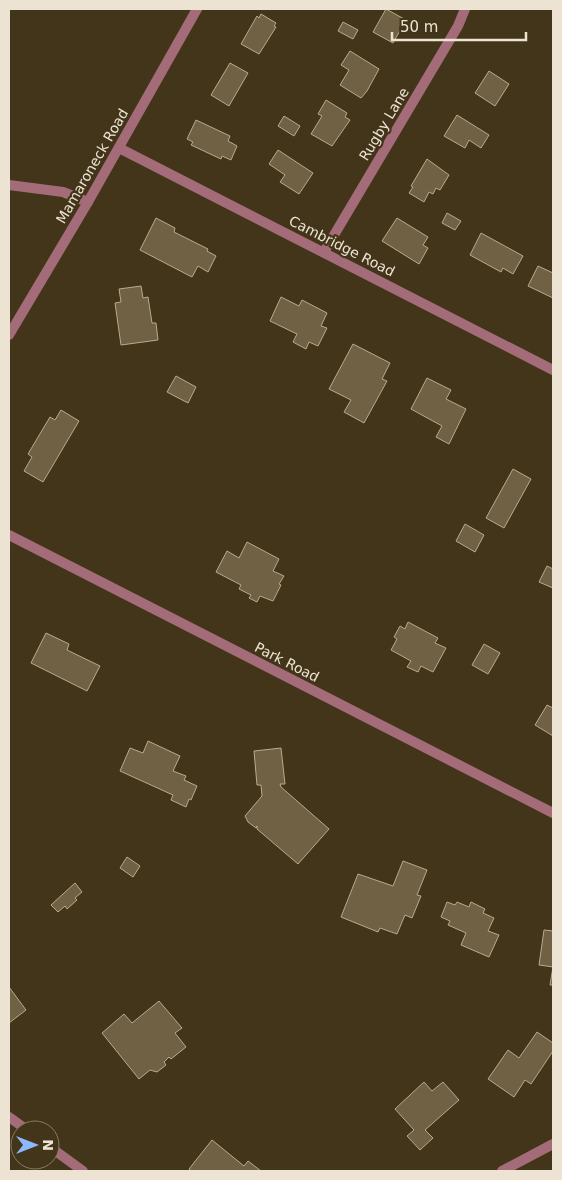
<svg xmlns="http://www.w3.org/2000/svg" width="562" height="1180" font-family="'DejaVu Sans',sans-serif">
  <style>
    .building { fill: #706044; stroke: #bbab8c }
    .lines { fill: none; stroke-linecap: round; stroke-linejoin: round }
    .minor { stroke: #a46b78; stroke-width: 10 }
    .tertiary { stroke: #a46b78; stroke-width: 10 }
    .labels { text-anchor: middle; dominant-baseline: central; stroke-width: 4.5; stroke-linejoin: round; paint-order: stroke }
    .street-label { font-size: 14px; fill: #ece3d3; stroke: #43351a }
  </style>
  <rect width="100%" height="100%" fill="#43351a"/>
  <path class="building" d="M386 9 406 20 393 43 373 32Z
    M261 14 276 23 274 26 276 27 259 54 241 44 257 16 259 18Z
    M343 22 358 30 353 39 338 31Z
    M350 51 379 69 367 91 361 98 340 85 349 70 341 65Z
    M230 63 248 73 229 106 211 95Z
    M489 71 509 84 495 106 475 93Z
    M326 100 347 113 345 117 350 120 332 146 311 134 322 116 318 114Z
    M457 115 489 135 481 148 469 140 465 148 444 136Z
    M284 116 300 126 294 136 278 126Z
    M196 120 230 136 228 141 237 146 231 160 222 156 221 159 191 145 193 142 187 139Z
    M278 150 313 173 299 194 280 182 285 175 269 164Z
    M427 159 449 175 440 190 436 188 433 194 429 192 424 202 409 193 413 187 411 186Z
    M447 213 461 221 455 230 442 223Z
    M156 218 175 228 174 232 208 249 207 251 216 256 208 272 198 266 192 277 140 250Z
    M397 218 428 237 423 245 428 248 419 264 382 241Z
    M481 233 523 256 513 274 503 268 501 272 470 255Z
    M538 266 553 273V298L528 286Z
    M141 286 143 298 148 297 152 323H156L158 340 121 345 115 303 121 302 119 289Z
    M281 297 299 306 302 300 327 313 321 326 327 328 318 346 309 342 306 349 293 342 297 334 270 321Z
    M353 344 390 363 382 379 387 381 364 423 344 412 351 400 329 389Z
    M176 376 196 387 188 403 167 392Z
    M427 378 451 390 446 399 466 409 449 444 436 437 442 426 411 409Z
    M61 410 79 421 43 482 24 471 32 457 28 454 50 417 55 420Z
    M513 469 531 479 504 528 486 518Z
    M465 524 484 535 475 552 456 541Z
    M247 542 279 559 273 571 284 576 279 584 281 585 273 601 260 596 257 602 249 598 251 595 239 589 241 585 216 572 227 551 239 558Z
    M547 566 553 569V588L539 582Z
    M408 622 438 638 435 643 446 648 433 672 421 666 418 672 407 667 411 661 391 650 397 639 394 637 400 626 405 629Z
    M46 633 69 644 67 650 100 666 87 691 31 663Z
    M484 644 500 653 488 674 472 665Z
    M547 705 553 708V707V736L535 725Z
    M148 741 180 756 173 771 186 776 184 780 197 786 191 800 189 799 186 807 171 800 173 795 120 771 130 748 143 753Z
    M281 748 285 784H280L281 787 329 829 298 864 257 829V826L256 828 248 822 245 816 262 796 261 785H257L254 751Z
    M127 857 140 866 133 877 120 868Z
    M403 861 427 870 417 895 421 896 412 918 405 915 397 934 380 928 378 932 341 917 358 874 393 886Z
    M75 883 82 892 75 898 77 900 67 909 65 906 58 912 51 905Z
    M447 902 455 905 457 902 469 907 471 902 485 909 483 913 494 918 488 931 499 935 489 957 461 945 466 933 448 925 450 921 441 917Z
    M544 930 553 931V985H550L553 967 539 965Z
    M9 987 26 1010 9 1023Z
    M159 1001 182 1028 175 1033 186 1047 171 1059 169 1057 164 1062 166 1065 157 1072 150 1070 139 1079 102 1033 124 1014 132 1023Z
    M537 1032 553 1043V1051L531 1084 525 1080 514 1097 488 1079 508 1050 519 1058Z
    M424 1082 432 1091 443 1082 459 1100 425 1130 433 1138 420 1150 407 1136 414 1130 395 1109Z
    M212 1140 244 1166 248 1161 261 1171H192L189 1169Z"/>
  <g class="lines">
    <path class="minor" d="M119 148 553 370
      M9 185 63 192 88 202
      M324 252 458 26 465 9
      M9 535 553 813
      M502 1171 553 1144"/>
    <path class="tertiary" d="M9 335 88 202 197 9
      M9 1117 27 1130
      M50 1147 83 1171"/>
  </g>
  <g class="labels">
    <g class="street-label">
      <text transform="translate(384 124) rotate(-59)">Rugby Lane</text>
      <text transform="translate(92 166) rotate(-60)">Mamaroneck Road</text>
      <text transform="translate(342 246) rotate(27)">Cambridge Road</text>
      <text transform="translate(287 662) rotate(27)">Park Road</text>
    </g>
  </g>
  <rect width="562" height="1180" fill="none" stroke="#ece3d3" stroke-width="20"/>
  <g transform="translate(35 1145) rotate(90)"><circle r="24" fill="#43351a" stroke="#877b64"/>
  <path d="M0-4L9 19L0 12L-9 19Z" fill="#8eb8fd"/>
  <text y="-8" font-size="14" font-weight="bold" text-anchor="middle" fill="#ece3d3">N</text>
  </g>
  <path d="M392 32v8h134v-8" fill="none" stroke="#ece3d3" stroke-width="2.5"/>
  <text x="400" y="32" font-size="15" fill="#ece3d3" stroke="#43351a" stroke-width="4" paint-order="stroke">50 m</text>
</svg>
